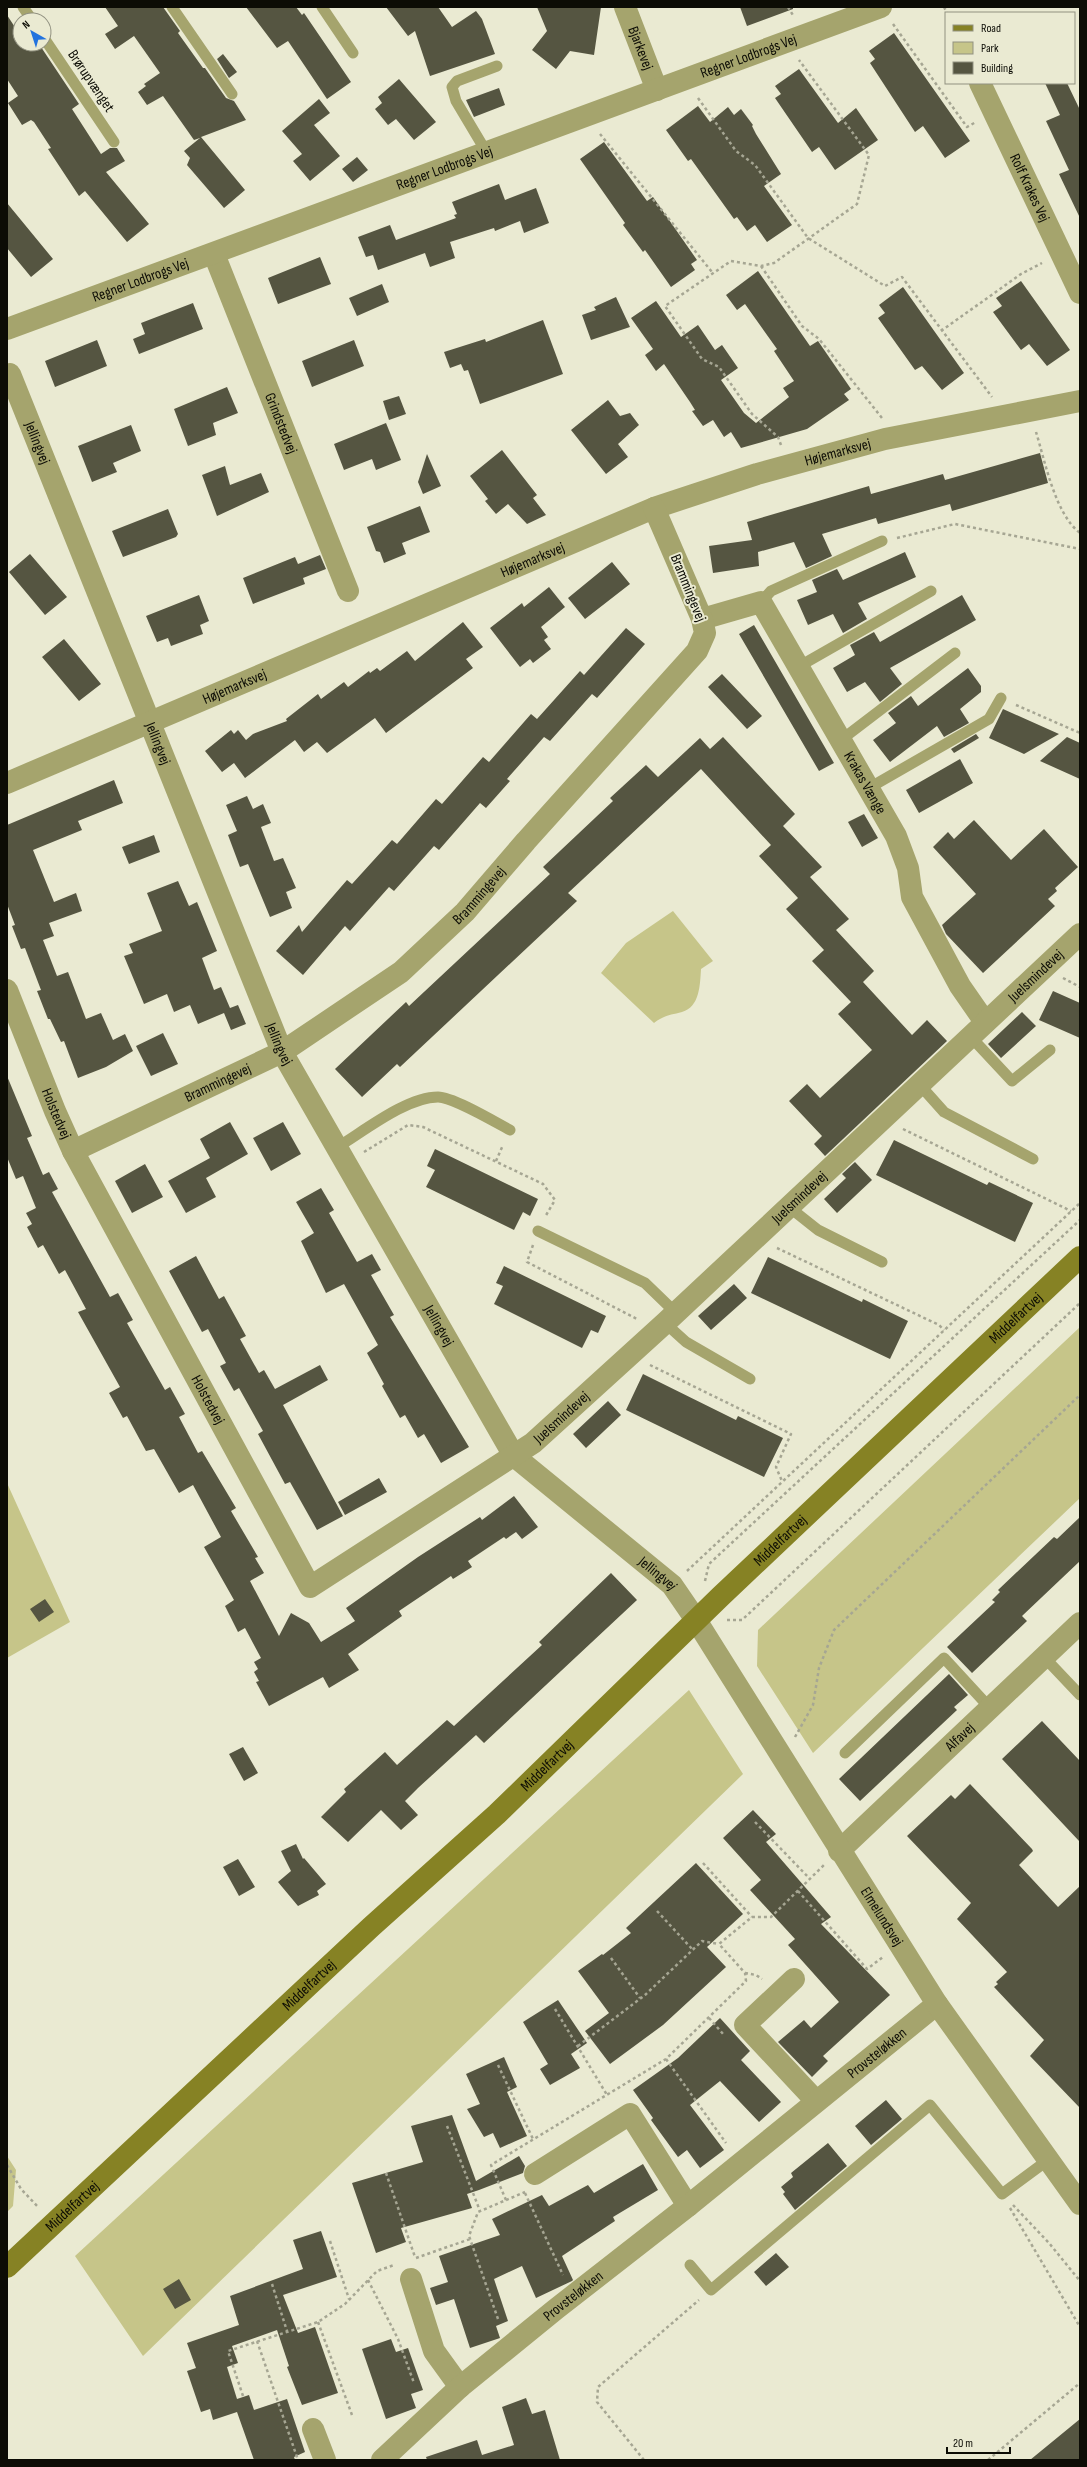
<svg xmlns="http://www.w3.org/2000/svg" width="1087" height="2467" font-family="'Sofia Sans Condensed',sans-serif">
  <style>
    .green { fill: #c6c589 }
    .building { fill: #555541 }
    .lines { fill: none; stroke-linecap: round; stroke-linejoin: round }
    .path { stroke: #a6a693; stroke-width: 2.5; stroke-dasharray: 3 3; stroke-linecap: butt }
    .service { stroke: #a5a46d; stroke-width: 11 }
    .minor { stroke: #a5a46d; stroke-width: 22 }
    .tertiary { stroke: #a5a46d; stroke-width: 22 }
    .secondary { stroke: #868224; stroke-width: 22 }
    .labels { text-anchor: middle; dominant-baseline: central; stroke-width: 4; stroke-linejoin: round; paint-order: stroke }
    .street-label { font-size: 15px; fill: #0c0c05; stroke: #eaead2 }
  </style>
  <rect width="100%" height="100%" fill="#eaead2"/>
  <path class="green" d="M673 911 713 961 701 969C700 984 700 1007 682 1012 671 1015 664 1015 654 1023L601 973 626 943Z
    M1080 1327V1498L813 1753 757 1666 758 1630Z
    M7 1483 70 1622 7 1658Z
    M689 1690 743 1774 143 2356 75 2256Z
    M7 2156 16 2170 13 2206 7 2212Z"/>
  <path class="building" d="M105 7H163L180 31 178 33 203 68H205L226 98 234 101 246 120 201 137 245 190 224 208 187 165 190 158 184 151 200 138 194 140 163 96 147 105 138 92 146 86 144 84 160 73 134 36 115 49 105 34 118 26Z
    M246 7H296L302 15 304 13 351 82 327 99 288 41 277 48Z
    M386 7H438L452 27 476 11 482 19 495 54 430 76 415 31 408 36Z
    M537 7H601L594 55 570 51 556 69 532 50 547 31Z
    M740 7H793V9L747 26Z
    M7 15 20 35V44H26L30 49 39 44 79 104 72 109 101 154 110 148H117L125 161 106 172 149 224 127 242 85 191 79 196 48 149 51 148 34 122 31 120 22 125 8 103 18 96 7 79Z
    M894 33 970 141 945 158 923 126 915 132 870 63 875 59 869 51Z
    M223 54 237 72 229 78 217 59Z
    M799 69 838 123 856 108 878 140 835 170 819 147 812 152 775 98 781 94 775 86Z
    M399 79 436 122 414 140 396 119 388 125 375 109 382 103 378 97Z
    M1045 83H1067L1080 110V218L1059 174 1069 170 1046 121 1060 115Z
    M499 88 505 105 474 117 466 100Z
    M319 99 330 113 314 125 340 156 310 181 293 161 302 154 282 131Z
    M698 106 710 122 728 107 734 115 741 109 753 125 752 126 756 134 781 174 764 186 792 225 767 242 755 225 747 231 737 217 734 219 691 159 688 161 666 130Z
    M604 142 647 201 653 197 697 260 691 264 695 270 671 287 645 250 643 252 623 225 625 223 580 159Z
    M357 157 368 170 353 182 342 169Z
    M499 184 505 200 536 188 549 223 524 233 520 221 495 231 494 228 450 242 455 258 430 267 425 253 378 270 373 255 366 257 358 237 390 225 396 240 456 218 454 215 457 214 452 202Z
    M7 203 53 259 31 277 7 248Z
    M320 257 331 284 278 304 268 278Z
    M758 271 810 346 818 341 851 389 844 394 849 400 807 429 741 448 731 432 724 437 713 420 703 426 692 411 695 410 690 402 664 364 656 371 645 355 653 349 631 318 656 301 681 337 698 325 715 350 722 345 738 368 721 380 744 413 756 423 789 397 783 388 794 381 774 351 777 349 745 304 737 310 726 295Z
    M1021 281 1070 350 1047 366 1029 344 1021 350 993 312 1002 306 996 298Z
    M382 284 389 302 357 316 349 298Z
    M903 287 964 373 942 390 922 366 915 370 878 318 885 313 879 305Z
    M616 297 630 327 591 340 582 315 596 310 594 307Z
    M193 303 203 329 139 354 133 339 145 334 141 323Z
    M543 320 563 374 480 404 468 370 464 371 461 364 450 368 444 352 485 339 486 342Z
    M97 340 107 366 55 387 45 361Z
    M354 340 364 366 312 387 302 361Z
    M227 387 238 413 213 423 216 435 188 446 174 409Z
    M399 396 406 414 389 420 383 401Z
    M608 400 620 416 630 413 639 425 618 444 628 457 606 474 571 430Z
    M386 423 401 460 376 470 372 459 344 470 334 444Z
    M131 425 141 451 113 463 117 472 92 482 78 446Z
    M502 450 537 495 533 498 546 515 527 524 508 504 496 514 485 501 488 499 470 476Z
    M1040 453 1048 483 952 511 950 504 878 524 876 518 822 534 832 556 806 568 794 542 758 552 759 566 713 573 709 546 752 540 747 522 869 486 871 494 943 474 945 480Z
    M427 454 441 486 423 494 418 482Z
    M225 466 230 485 261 473 269 492 217 516 202 475Z
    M420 506 430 532 402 543 406 554 384 563 380 552 376 551 367 527Z
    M168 509 178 534 176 537 123 557 112 531Z
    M905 552 916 577 858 603 867 619 843 633 833 614 808 625 797 600 817 592 812 580 837 569 843 580Z
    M30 554 67 597 45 615 9 572Z
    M320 555 326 569 303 578 305 584 253 604 243 578 295 557 298 564Z
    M612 562 630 584 585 619 568 598Z
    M549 587 565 607 541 627 548 637 544 640 551 649 533 663 530 659 520 667 490 628 522 603 524 607Z
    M199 595 209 621 200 625 203 634 171 646 168 638 157 642 146 616Z
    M962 595 976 620 890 668 902 684 880 702 865 682 847 692 833 668 855 655 850 645 874 632 880 642Z
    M463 622 483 647 466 659 473 668 386 733 375 718 327 753 317 742 304 752 295 740 245 778 234 763 222 772 205 751 231 730 234 734 238 730 246 740 253 734 287 721 286 719 318 694 321 699 344 682 348 687 369 671 370 673 377 668 380 671 407 651 415 661Z
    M754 625 834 763 819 771 739 634Z
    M626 628 645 644 597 698 592 694 550 741 544 737 507 779 510 781 486 808 480 803 439 850 434 846 394 891 389 887 350 931 345 926 303 975 276 951 299 925 302 932 347 880 352 884 392 840 397 844 436 799 442 804 483 757 489 762 531 714 537 719 580 671 584 675Z
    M64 639 101 684 79 701 42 657Z
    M968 668 981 686V692L960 709 969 723 944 737 937 726 890 762 873 740 896 723 888 713 911 696 918 706Z
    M722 674 762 716 747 729 708 687Z
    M1003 709 1059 734 1024 754 989 738Z
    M976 734 979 738 954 753 951 749Z
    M723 737 795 814 783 826 822 867 810 877 849 919 836 930 874 971 863 982 912 1035 927 1020 947 1041 825 1156 814 1144 822 1136 789 1101 807 1084 820 1098 872 1050 838 1014 851 1002 812 961 824 950 786 909 798 898 759 856 771 845 701 769 568 893 577 901 400 1067 397 1064 362 1097 335 1069 406 1002 409 1006 550 874 543 867 613 801 610 798 646 765 658 777 700 738 710 749Z
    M1067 737 1080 743V779L1040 761Z
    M960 759 973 783 919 813 906 790Z
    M114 780 123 803 78 821 82 830 33 850 54 902 76 893 82 911 49 923 54 936 43 940 57 976 68 972 86 1019 101 1013 113 1040 125 1034 133 1051 106 1067 78 1078 64 1041 61 1042 50 1019H48L37 991 41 990 25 948 21 949 12 926 15 925 7 904V825Z
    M247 796 253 809 263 804 271 823 261 827 274 861 283 858 296 888 286 892 292 908 270 917 248 864 240 867 228 835 237 831 226 805Z
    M864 814 878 838 862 847 848 822Z
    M974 820 1011 860 1044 829 1078 867 1055 888 1057 891 1048 899 1055 906 983 973 946 934 942 925 976 894 933 847 948 832 954 839Z
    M154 835 160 852 129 864 122 847Z
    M178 881 189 906 197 902 217 951 202 958 214 990 221 987 230 1008 238 1005 246 1024 231 1030 224 1013 198 1024 190 1005 174 1012 167 994 144 1004 124 956 133 953 129 944 162 931 147 893Z
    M1053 991 1080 1003V1038L1039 1020Z
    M1022 1012 1036 1026 1001 1058 988 1044Z
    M163 1033 178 1064 151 1076 136 1046Z
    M7 1076 32 1136 27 1138 43 1175 49 1172 58 1189 52 1192 110 1297 118 1293 133 1320 127 1323 165 1390 170 1387 185 1414 179 1417 198 1453 202 1451 236 1508 231 1511 258 1557 255 1558 264 1573 250 1581 279 1636 291 1613 309 1623 321 1642 355 1621 346 1608 418 1557 480 1517 482 1520 514 1496 538 1527 522 1539 516 1532 506 1539 504 1537 468 1561 472 1567 453 1579 451 1576 399 1611 402 1616 348 1654 359 1670 329 1688 323 1677 269 1706 256 1682 259 1681 254 1672 258 1669 254 1662 261 1658 245 1628 238 1632 225 1606 234 1600 204 1547 221 1537 193 1485 179 1493 154 1449 146 1451 127 1416 123 1418 109 1393 120 1387 78 1312 86 1309 65 1270 59 1274 43 1245 38 1248 27 1227 32 1224 26 1213 36 1208 23 1176 16 1179 7 1157Z
    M230 1122 248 1154 206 1178 216 1197 186 1213 168 1181 210 1158 200 1139Z
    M283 1122 301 1154 271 1171 253 1138Z
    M894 1140 987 1185 989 1182 1033 1203 1015 1242 876 1175Z
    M435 1149 538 1199 530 1216 523 1212 514 1230 426 1187 435 1170 427 1166Z
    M855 1162 872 1180 837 1213 824 1199 846 1178 842 1174Z
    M145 1164 163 1197 132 1213 115 1181Z
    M321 1188 334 1210 329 1213 357 1262 372 1254 381 1270 371 1275 394 1315 390 1317 469 1447 441 1463 424 1434 418 1438 405 1415 400 1418 382 1386 384 1384 367 1353 378 1345 344 1284 326 1293 301 1241 314 1233 296 1202Z
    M196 1256 219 1299 224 1296 246 1336 240 1339 259 1373 264 1370 275 1389 320 1365 328 1380 283 1405 343 1516 317 1530 290 1482 285 1484 258 1434 263 1431 239 1388 234 1391 220 1366 226 1363 208 1329 202 1332 169 1271Z
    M768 1257 862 1302 863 1299 908 1321 890 1359 751 1293Z
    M504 1266 606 1316 598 1333 591 1330 582 1348 494 1304 503 1286 496 1283Z
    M734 1284 747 1298 711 1330 698 1316Z
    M643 1374 736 1420 738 1416 783 1438 764 1477 626 1410Z
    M608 1401 621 1415 586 1448 573 1434Z
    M379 1478 387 1492 345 1515 338 1502Z
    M1080 1517V1561L1022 1616 1027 1621 972 1673 947 1647 995 1602 992 1600 1000 1592 998 1590 1054 1537 1057 1539Z
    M611 1573 637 1600 484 1743 476 1735 418 1788 405 1801 418 1815 401 1830 381 1810 348 1842 321 1817 346 1792 344 1789 385 1752 397 1765 447 1720 454 1726 542 1645 539 1642Z
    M45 1599 54 1612 39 1622 30 1609Z
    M949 1674 968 1695 954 1707 957 1710 860 1801 839 1779Z
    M1042 1721 1080 1761V1842L1002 1759Z
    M243 1747 258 1773 244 1781 229 1754Z
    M970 1784 1032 1849 1033 1851 1019 1865 1058 1907 1080 1886V2108L1030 2056 1044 2040 994 1987 998 1984 996 1982 1007 1972 957 1919 971 1903 907 1836 951 1795 955 1799Z
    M753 1810 776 1834 766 1842 831 1917 821 1924 890 1995 823 2056 828 2061 812 2077 778 2042 804 2020 811 2028 839 2002 788 1945 795 1939 750 1890 761 1880 723 1838Z
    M296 1844 303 1859 304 1858 326 1884 317 1891 319 1895 298 1906 278 1882 291 1871 281 1851Z
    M238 1859 255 1887 239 1896 223 1867Z
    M696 1863 743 1914 707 1947 726 1967 663 2025 610 2064 585 2031 609 2013 578 1971 602 1954 603 1955 631 1933 626 1928Z
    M558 2000 587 2043 571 2054 580 2068 550 2085 540 2069 548 2064 523 2022Z
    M720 2018 750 2051 741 2060 781 2102 759 2122 720 2081 690 2105 724 2150 700 2168 687 2150 678 2157 651 2120 653 2118 633 2090 678 2058Z
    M504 2057 517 2087 507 2092 527 2136 500 2148 493 2133 484 2137 467 2109 480 2104 466 2074Z
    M886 2100 902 2119 871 2145 855 2126Z
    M452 2115 476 2181 519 2156 525 2166 523 2173 479 2190 477 2185 479 2190 467 2194 472 2208 401 2228 406 2242 376 2253 352 2183 423 2162 411 2126Z
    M828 2143 847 2166 795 2210 783 2194 785 2192 781 2187 793 2177 791 2173Z
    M643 2164 658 2190 613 2217 615 2221 562 2256 573 2280 572 2281 536 2298 522 2266 494 2279 508 2321 496 2326 500 2338 470 2348 454 2299 436 2305 430 2288 448 2282 439 2256 500 2235 492 2219 542 2195 549 2206 588 2185 594 2193Z
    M321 2231 337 2277 283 2295 298 2333 315 2327 338 2393 302 2405 287 2367 289 2366 277 2330 232 2346 238 2363 227 2367 237 2399 249 2395 254 2410 287 2399 305 2452 294 2457 295 2460H254L237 2412 213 2420 210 2409 201 2412 187 2371 196 2368 187 2343 239 2325 230 2296 303 2269 293 2240Z
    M776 2253 789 2267 766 2286 754 2272Z
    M179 2279 191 2300 175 2309 163 2289Z
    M391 2339 396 2352 408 2348 423 2390 411 2394 416 2408 386 2419 362 2349Z
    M526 2398 532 2414 545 2410 560 2460H427L426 2457 477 2440 482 2455 514 2445 502 2407Z
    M1080 2419V2460H1030Z"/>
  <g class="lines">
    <path class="path" d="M788 7 794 17
      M944 7 947 13
      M893 24 967 127 976 122
      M698 98 736 151 755 165 808 238 885 286 902 277 992 397
      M600 134 712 272
      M761 266 802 326 819 339 882 418
      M941 331 1021 274 1042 263
      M1036 432C1045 461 1055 514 1080 533
      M781 445 778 437 752 414 719 367 702 359 665 306 731 261 761 266 774 263 857 204 869 155 799 60
      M897 538 955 524 1080 549
      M1016 705 1080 733
      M1063 978 1080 987
      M903 1129 1071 1211
      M364 1152 408 1125 423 1127 543 1184 555 1200 545 1217
      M496 1161 503 1145
      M533 1245 527 1262 637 1319
      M777 1248 939 1325 944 1330
      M650 1365 791 1434 776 1467 782 1481
      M687 1571 1080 1203
      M705 1581 709 1564 1080 1220
      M727 1620H742L1080 1303
      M795 1737 813 1705 819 1668 834 1630 1080 1395
      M755 1822 810 1879
      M703 1863 752 1917
      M798 1891 867 1969 883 1957
      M657 1911 693 1950
      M611 1958 640 1998
      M745 1973 756 1975 762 1979
      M555 2009 607 2095
      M709 2018 724 2035
      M578 2046 645 1995 702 1941 719 1944
      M666 2059 726 2143
      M498 2065 533 2139
      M447 2126 480 2211
      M7 2165 21 2189 39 2208
      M386 2173 415 2257
      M525 2193 563 2275
      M506 2200 491 2165 666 2059 746 1981 745 1973 719 1944 752 1917H771L824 1865
      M1013 2205 1049 2243 1080 2281
      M1010 2208 1080 2327
      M330 2241 349 2299
      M416 2258 470 2239
      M368 2280 398 2339 414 2383
      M272 2284 287 2331
      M498 2319 469 2236 478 2212 525 2192
      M318 2322 352 2415
      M257 2341 298 2460
      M243 2396 228 2351 318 2322 345 2304 377 2271 394 2265
      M644 2460 597 2402 598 2387 699 2300
      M988 2460 1080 2383"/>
    <path class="service" d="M23 7 32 20
      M172 7 232 94
      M322 7 353 53
      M44 38 114 142
      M487 153 456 101 452 87 457 81 497 66
      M761 602 771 591 882 541
      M798 667 931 591
      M841 740 955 653
      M869 788 989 719 1001 698
      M970 1036 1012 1081 1050 1050
      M919 1084 944 1112 1033 1159
      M336 1148C363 1132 406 1097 438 1097 453 1097 495 1122 510 1130
      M789 1207 818 1230 882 1262
      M538 1231 645 1283 676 1313
      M665 1323 686 1342 750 1379
      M1044 1657 1080 1695
      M845 1753 944 1658 990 1708
      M690 2265 711 2290 930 2105 1002 2194 1048 2160"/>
    <g class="minor">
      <path id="s1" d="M625 7 657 90"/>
      <path id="s2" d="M980 83 1080 293"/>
      <path id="s3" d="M214 254 348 591"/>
      <path id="s4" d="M7 329 881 7"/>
      <path id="s5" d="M10 374 282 1052 514 1456 672 1585 696 1620"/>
      <path id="s6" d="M702 619 761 602 896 836 908 868 912 897 960 986 985 1022"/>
      <path id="s7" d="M7 783 654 508 757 474 885 439 1080 401"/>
      <path id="s8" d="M7 990 55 1111 73 1151 310 1587 533 1443 665 1323 1080 934"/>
      <path id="s9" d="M73 1151 282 1052 401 972 465 912 526 841 697 651 705 633 702 619 654 508"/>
      <path id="s10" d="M839 1851 1080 1623"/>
      <path d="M794 1979 745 2025 816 2101"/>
      <path d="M535 2174 630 2114 688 2206"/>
      <path d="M411 2279 434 2351 460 2387"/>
      <path d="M313 2429 325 2460"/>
      <path id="s11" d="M382 2460 460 2387 556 2309 688 2206 937 2004"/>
    </g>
    <path class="tertiary" id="s12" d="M696 1620 937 2004 1080 2204"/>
    <path class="secondary" id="s13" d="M7 2267 371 1927 497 1814 721 1596 1080 1257"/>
  </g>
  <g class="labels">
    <g class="street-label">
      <text stroke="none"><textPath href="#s1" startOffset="44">Bjarkevej</textPath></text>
      <text stroke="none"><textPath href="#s4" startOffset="790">Regner Lodbrogs Vej</textPath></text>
      <text transform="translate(91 81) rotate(56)">Brørupvænget</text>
      <text stroke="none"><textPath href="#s4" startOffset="466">Regner Lodbrogs Vej</textPath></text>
      <text stroke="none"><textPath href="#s2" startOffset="116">Rolf Krakes Vej</textPath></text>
      <text stroke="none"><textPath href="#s4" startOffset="142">Regner Lodbrogs Vej</textPath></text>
      <text stroke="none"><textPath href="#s3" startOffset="182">Grindstedvej</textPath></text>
      <text stroke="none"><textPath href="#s5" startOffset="74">Jellingvej</textPath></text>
      <text stroke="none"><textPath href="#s7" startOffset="895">Højemarksvej</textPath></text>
      <text stroke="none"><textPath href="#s7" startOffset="571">Højemarksvej</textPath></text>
      <text transform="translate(688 588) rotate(68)">Brammingevej</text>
      <text stroke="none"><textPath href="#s7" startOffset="247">Højemarksvej</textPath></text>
      <text stroke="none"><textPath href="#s5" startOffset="398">Jellingvej</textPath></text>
      <text stroke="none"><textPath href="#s6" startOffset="270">Krakas Vænge</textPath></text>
      <text stroke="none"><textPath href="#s9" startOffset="484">Brammingevej</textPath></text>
      <text stroke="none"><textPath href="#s8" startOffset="1622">Juelsmindevej</textPath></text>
      <text stroke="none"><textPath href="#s5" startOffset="722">Jellingvej</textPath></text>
      <text stroke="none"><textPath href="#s9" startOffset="160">Brammingevej</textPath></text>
      <text stroke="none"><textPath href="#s8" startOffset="133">Holstedvej</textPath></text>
      <text stroke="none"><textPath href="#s8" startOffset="1298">Juelsmindevej</textPath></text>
      <text stroke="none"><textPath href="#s13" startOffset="1385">Middelfartvej</textPath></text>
      <text stroke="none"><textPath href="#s5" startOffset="1046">Jellingvej</textPath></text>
      <text stroke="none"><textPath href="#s8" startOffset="457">Holstedvej</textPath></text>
      <text stroke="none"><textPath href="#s8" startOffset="974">Juelsmindevej</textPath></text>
      <text stroke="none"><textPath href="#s13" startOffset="1061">Middelfartvej</textPath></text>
      <text stroke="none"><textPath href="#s5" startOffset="1382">Jellingvej</textPath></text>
      <text stroke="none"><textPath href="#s10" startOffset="166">Alfavej</textPath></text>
      <text stroke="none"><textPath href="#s13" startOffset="737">Middelfartvej</textPath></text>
      <text stroke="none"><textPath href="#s12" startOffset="350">Elmelundsvej</textPath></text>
      <text stroke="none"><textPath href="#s13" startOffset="413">Middelfartvej</textPath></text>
      <text stroke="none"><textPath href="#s11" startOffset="641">Provsteløkken</textPath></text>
      <text stroke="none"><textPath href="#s13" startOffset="89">Middelfartvej</textPath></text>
      <text stroke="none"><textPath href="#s11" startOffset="252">Provsteløkken</textPath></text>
    </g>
  </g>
  <rect width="1087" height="2467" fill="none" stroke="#0c0c05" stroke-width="16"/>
  <rect x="945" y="12" width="130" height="72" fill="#eaead2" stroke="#919180"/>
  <rect x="953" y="25" width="20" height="6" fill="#868224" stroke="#919180"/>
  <text x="981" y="32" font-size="12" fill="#0c0c05">Road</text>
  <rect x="953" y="42" width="20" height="12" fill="#c6c589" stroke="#919180"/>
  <text x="981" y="52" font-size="12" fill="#0c0c05">Park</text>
  <rect x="953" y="62" width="20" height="12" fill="#555541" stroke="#919180"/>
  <text x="981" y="72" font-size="12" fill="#0c0c05">Building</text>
  <g transform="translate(32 32) rotate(321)"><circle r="19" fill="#eaead2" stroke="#919180"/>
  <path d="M0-3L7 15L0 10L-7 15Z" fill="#2373de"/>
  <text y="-6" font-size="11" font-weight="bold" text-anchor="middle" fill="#0c0c05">N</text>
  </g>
  <path d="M947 2447v6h63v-6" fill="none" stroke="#0c0c05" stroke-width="2"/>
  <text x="953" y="2447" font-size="12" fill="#0c0c05" stroke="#eaead2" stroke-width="3" paint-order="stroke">20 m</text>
</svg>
